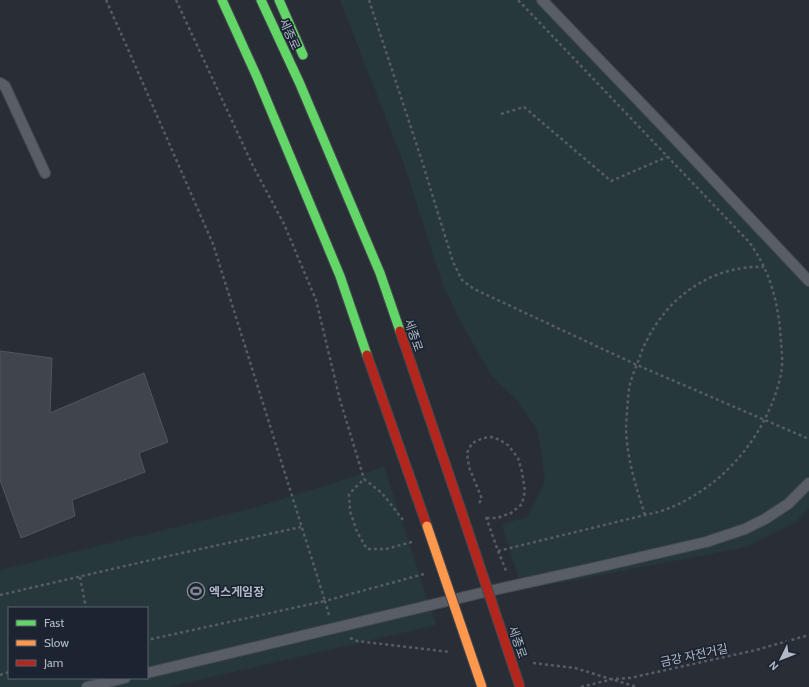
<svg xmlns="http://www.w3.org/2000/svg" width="809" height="687" font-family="Cabin,'Noto Sans KR',sans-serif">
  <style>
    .green { fill: #26383c; fill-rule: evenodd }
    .building { fill: #40444c; stroke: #51565e }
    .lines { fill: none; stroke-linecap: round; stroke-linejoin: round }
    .lane-casing { stroke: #45494f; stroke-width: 12 }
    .fast-casing { stroke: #464a51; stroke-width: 11 }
    .jam-casing { stroke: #464a51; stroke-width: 11 }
    .path { stroke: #565c62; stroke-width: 2.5; stroke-dasharray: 3 3; stroke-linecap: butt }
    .lane { stroke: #595d65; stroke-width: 10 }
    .fast { stroke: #63d668; stroke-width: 9 }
    .jam { stroke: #b3261e; stroke-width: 9 }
    .slow-bridge-casing { stroke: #464a51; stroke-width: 11; stroke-linecap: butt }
    .jam-bridge-casing { stroke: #464a51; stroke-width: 11; stroke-linecap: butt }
    .slow-bridge { stroke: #ff974d; stroke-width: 9 }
    .jam-bridge { stroke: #b3261e; stroke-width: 9 }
    .labels { text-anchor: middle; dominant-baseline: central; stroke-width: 3.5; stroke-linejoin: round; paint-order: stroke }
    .street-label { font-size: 12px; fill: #b2bac8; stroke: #1c2431 }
    .poi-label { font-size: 12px; font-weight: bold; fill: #b2bac8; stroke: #1c2431; text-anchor: start }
  </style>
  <rect width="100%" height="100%" fill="#292e36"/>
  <path class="green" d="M340 0H543L809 275V508L794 523 746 547 522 590 502 524 528 517 545 481 538 431 517 400 491 375 461 322 443 285 404 164Z
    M384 467 436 625 168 687H0V570L254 508ZM9 608H147V678H9Z"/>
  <path class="building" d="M0 351 52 358 50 413 144 373 168 442 139 453 145 472 72 500 75 516 21 538 0 480Z"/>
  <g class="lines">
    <defs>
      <path id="lane" d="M542 0 682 146 809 281
        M0 83 5 86 45 173
        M147 673 489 591 598 567 706 542 745 529 765 519 788 504 809 483
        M87 687 125 678"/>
      <path id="fast" d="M222 0 257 77 340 276 367 355
        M261 0 300 84 380 273 400 331
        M279 0 303 55"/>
      <path id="jam" d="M400 331 462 513
        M367 355 427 526"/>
    </defs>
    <use href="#lane" class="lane-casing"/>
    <use href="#fast" class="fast-casing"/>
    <use href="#jam" class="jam-casing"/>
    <path class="path" d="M106 0 127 47 213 244 325 601 147 640
      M176 0 253 166 284 224 316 300 340 400 364 479
      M369 0 421 158 453 262 462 280 474 289 637 365 809 439
      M501 114 524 107 611 181 667 157
      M479 503 482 499 469 467 467 453 472 443 483 438 492 437 500 440 508 445 518 458 522 472 525 491 522 504 511 513 497 518H487
      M645 515C636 487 627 459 626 429 626 424 627 417 627 411 628 402 628 393 630 384 632 376 636 367 639 359 641 353 643 347 646 342 668 296 713 265 764 267
      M486 517 498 551 645 515C661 512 674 507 688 499 734 474 770 426 781 374 783 364 782 353 781 343 780 318 775 290 764 267 760 258 755 251 750 243L518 0
      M403 520 382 493 364 479 349 494 350 511 357 532 367 549H386L412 542
      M498 551 507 573
      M80 577 86 608
      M0 595 164 557 301 527
      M329 615 325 601 424 574
      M350 638 357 641 450 652
      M533 663 575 668 637 687
      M0 675 9 672
      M581 687 613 679 630 678 756 650 809 635"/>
    <use href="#lane" class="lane"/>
    <use href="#fast" class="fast"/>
    <use href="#jam" class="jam"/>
    <defs>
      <path id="slow-bridge" d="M427 526 482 687"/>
      <path id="jam-bridge" d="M462 513 520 687"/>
    </defs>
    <use href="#slow-bridge" class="slow-bridge-casing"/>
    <use href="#jam-bridge" class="jam-bridge-casing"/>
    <use href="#slow-bridge" class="slow-bridge"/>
    <use href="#jam-bridge" class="jam-bridge"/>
  </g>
  <defs>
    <symbol id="stadium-ring" viewBox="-11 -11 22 22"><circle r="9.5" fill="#1c2431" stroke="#828995" stroke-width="1.5"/><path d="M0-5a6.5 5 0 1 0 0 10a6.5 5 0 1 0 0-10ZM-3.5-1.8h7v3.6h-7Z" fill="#828995"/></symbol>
  </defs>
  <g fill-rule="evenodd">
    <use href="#stadium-ring" x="186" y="581" width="20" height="20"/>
  </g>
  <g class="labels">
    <g class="street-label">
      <text transform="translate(290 34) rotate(65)">세종로</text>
      <text transform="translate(414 335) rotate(71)">세종로</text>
      <text transform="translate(518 642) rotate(71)">세종로</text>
      <text transform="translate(694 655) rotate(-12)">금강 자전거길</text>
    </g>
    <g class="poi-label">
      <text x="209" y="591">엑스게임장</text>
    </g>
  </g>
  <rect x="8" y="607" width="140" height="72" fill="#1c2431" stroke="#58606d"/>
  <rect x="16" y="620" width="20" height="6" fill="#63d668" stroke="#58606d"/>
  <text x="44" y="627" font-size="12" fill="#b2bac8">Fast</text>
  <rect x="16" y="640" width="20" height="6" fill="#ff974d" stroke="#58606d"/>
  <text x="44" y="647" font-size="12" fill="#b2bac8">Slow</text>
  <rect x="16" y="660" width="20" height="6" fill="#b3261e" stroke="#58606d"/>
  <text x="44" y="667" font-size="12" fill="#b2bac8">Jam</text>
  <g transform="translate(781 659) rotate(227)" stroke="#1c2431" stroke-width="3" paint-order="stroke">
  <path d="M0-3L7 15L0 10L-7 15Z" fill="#b2bac8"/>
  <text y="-6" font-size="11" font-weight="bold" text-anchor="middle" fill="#b2bac8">N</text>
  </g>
</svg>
